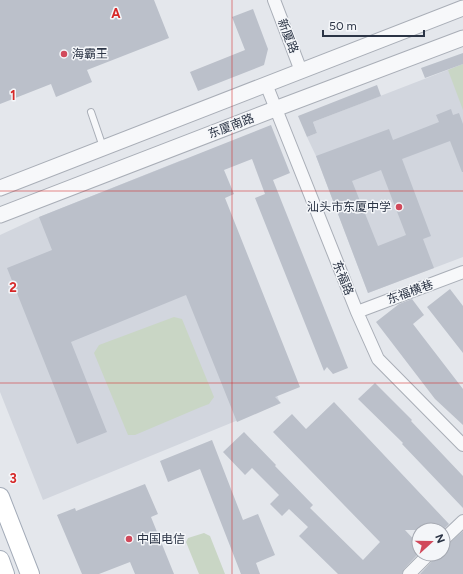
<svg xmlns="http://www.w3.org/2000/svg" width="463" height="574" font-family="Figtree,'Noto Sans SC',sans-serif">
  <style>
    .built { fill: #d2d6de }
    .green { fill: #c9d6c5 }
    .building { fill: #bbc0ca; fill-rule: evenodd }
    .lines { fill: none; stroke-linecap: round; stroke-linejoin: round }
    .service-casing { stroke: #a9aeb7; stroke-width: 8 }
    .minor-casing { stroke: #a9aeb7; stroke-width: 14 }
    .tertiary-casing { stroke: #a9aeb7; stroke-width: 17 }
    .primary-casing { stroke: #a3abb8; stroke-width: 20 }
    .service { stroke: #f7f8fa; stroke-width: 6 }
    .minor { stroke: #f7f8fa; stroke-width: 12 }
    .tertiary { stroke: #f7f8fa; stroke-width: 15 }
    .primary { stroke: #fff; stroke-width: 18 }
    .grid { fill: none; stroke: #d62828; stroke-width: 1; stroke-opacity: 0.55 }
    .poi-dot { fill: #d1495b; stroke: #f4f6f9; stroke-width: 1.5 }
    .labels { text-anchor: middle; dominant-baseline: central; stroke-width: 3; stroke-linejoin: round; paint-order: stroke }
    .street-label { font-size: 12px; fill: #2b3445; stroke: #f4f6f9 }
    .poi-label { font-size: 12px; fill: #2b3445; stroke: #f4f6f9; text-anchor: start }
    .grid-label { font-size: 13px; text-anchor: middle; font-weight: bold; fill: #d62828; stroke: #f4f6f9; stroke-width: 3; stroke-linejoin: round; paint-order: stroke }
  </style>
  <rect width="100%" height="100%" fill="#e4e7ec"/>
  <path class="built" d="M463 64V257L368 293 316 156 307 137 317 133 313 122Z
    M182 160 280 403 43 500 0 392V235L39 217Z"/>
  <path class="green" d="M463 64V110L448 70Z
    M174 317 182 319 214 397 209 404 201 407 135 435H128L94 353 99 345Z
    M204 533 210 536 225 574H199L186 542 188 538Z"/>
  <path class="building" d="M0 0H154L169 38 87 70 92 82 56 97 51 84 0 104Z
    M253 9 268 49 264 65 198 91 190 72 245 50 232 17Z
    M463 53V64L425 78 421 68Z
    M377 85 381 96 313 122 317 133 307 137 298 116Z
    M451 109 453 115 459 113 463 124V172H462L450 141 402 159 431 236 423 239 434 268 368 293 316 156 389 129 393 140 439 122 436 115ZM381 170 406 235 378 246 352 181Z
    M271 125 290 173 273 180 348 368 333 374 327 367 324 371 255 198 265 194 252 159 224 170 234 194 225 198 300 387 275 397 281 403 237 422 186 295 71 342 107 432 77 444 7 268 52 250 39 217Z
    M450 289 463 306V353L427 307Z
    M412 299 424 315 413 324 463 389V425L435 399 376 322 399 304Z
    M375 383 412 420 411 421 463 476V508L402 444 403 443 358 399Z
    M334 402 449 524 443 530H405L419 545V553L404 569 402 574H338L299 536 308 527 289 509 282 516 270 504 279 495 252 468 245 475 223 452 244 432 276 465 275 466 313 505 310 508 363 560 380 542 273 432 292 414 306 429Z
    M212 440 243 520 258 514 275 555 256 563 260 574H241L200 469 168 482 160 461Z
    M145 484 158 514 151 517 174 574H135L130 562 99 574H82L57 515 75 508 76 511Z
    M463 531V574H420L434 559 436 554H443V549Z"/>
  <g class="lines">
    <defs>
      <path id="service" d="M91 112 103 147"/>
      <path id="minor" d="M274 0 301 71
        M266 84 357 312 378 359 463 445
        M357 312 463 272
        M443 540 463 521
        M409 574 429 554"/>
      <path id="tertiary" d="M0 188 463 8
        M0 215 275 109 463 38"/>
      <path id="primary" d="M0 497 30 574
        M0 560 5 574"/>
    </defs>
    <use href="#service" class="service-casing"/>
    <use href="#minor" class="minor-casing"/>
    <use href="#tertiary" class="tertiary-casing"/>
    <use href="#primary" class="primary-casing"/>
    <use href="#service" class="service"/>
    <use href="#minor" class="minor"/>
    <use href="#tertiary" class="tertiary"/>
    <use href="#primary" class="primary"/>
  </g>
  <path class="grid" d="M232 0V574M0 191H463M0 383H463"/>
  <g class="poi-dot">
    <circle cx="64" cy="54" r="4"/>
    <circle cx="399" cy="207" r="4"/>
    <circle cx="129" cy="539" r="4"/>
  </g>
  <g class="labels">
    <g class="street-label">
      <text transform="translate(288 36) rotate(69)">新厦路</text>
      <text transform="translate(231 126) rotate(-21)">东厦南路</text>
      <text transform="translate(343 278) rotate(68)">东福路</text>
      <text transform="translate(410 292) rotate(-20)">东福横巷</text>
    </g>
    <g class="poi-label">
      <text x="72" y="54">海霸王</text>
      <text x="391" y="207" text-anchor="end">汕头市东厦中学</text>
      <text x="137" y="539">中国电信</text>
    </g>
  </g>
  <g class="grid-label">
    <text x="116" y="18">A</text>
    <text x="13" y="100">1</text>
    <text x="13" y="292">2</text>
    <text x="13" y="483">3</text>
  </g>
  <g transform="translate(431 542) rotate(69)"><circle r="19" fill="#f4f6f9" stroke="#a4a8b1"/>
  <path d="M0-3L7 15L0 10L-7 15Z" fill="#d1495b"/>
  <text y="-6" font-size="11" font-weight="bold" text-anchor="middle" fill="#2b3445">N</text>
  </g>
  <path d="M323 30v6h101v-6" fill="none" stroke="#2b3445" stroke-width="2"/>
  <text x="329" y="30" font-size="12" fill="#2b3445" stroke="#f4f6f9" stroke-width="3" paint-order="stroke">50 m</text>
</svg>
